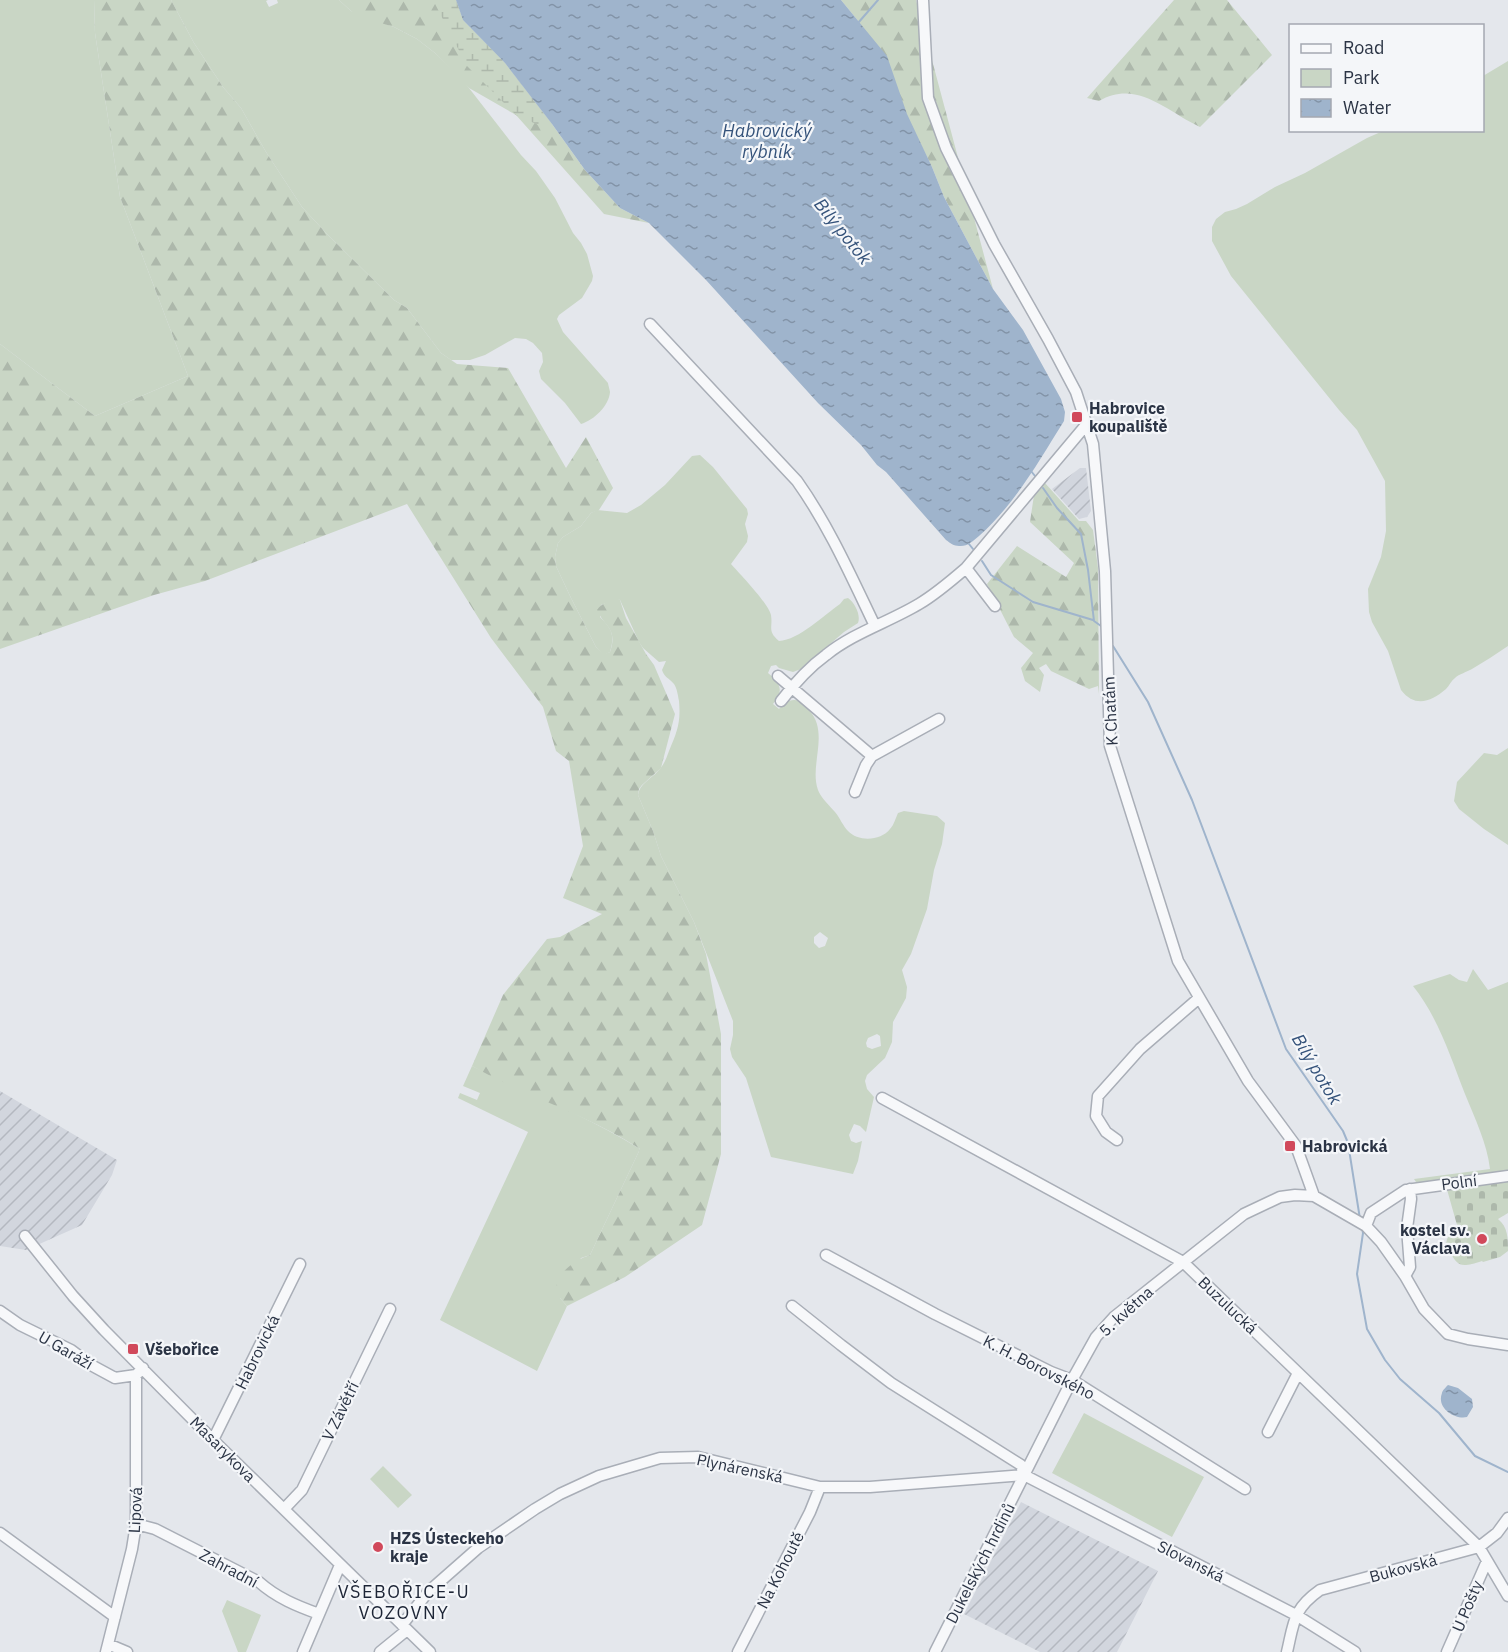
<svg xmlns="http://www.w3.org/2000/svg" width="1508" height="1652" font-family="'IBM Plex Sans',sans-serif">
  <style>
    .industrial { fill: url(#industrial-furrows) }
    .green { fill: #c9d6c5; fill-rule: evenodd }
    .forest { fill: url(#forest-firs) }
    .wetland { fill: url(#wetland-marsh) }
    .cemetery { fill: url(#cemetery-stones) }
    .water { fill: url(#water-ripples) }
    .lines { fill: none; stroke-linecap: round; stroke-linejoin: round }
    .stream { stroke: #9fb4cc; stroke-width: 2 }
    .minor-casing { stroke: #a9aeb7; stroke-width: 13 }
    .minor { stroke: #f7f8fa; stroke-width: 10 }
    .poi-dot { fill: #d1495b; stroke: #f4f6f9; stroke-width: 2 }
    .labels { text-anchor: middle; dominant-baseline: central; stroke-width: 4.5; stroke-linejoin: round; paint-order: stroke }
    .poi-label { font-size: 16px; font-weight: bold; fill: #2b3445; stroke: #f4f6f9; text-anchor: start }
    .street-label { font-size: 16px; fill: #2b3445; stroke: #f4f6f9 }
    .water-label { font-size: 18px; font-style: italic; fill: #34527a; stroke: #f4f6f9 }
    .neighbourhood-label { font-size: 18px; letter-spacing: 1.5px; fill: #1d2536; stroke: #f4f6f9 }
  </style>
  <defs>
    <pattern id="industrial-furrows" width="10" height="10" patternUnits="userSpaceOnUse" patternTransform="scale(1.5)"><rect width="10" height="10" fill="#d2d6de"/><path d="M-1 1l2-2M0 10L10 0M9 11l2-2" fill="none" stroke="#b4b8c0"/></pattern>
    <pattern id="forest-firs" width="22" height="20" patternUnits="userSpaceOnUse" patternTransform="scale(1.5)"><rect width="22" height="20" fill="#c9d6c5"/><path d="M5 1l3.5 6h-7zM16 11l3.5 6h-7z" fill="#adb8ab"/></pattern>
    <pattern id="wetland-marsh" width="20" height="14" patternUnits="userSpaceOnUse" patternTransform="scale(1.5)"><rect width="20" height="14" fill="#c9d6c5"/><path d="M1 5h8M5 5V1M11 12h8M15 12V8" fill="none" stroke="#adb8ab"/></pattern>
    <pattern id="cemetery-stones" width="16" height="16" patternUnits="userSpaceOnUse" patternTransform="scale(1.5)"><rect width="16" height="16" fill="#c9d6c5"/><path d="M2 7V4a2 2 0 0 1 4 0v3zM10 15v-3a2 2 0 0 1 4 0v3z" fill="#adb8ab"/></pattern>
    <pattern id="water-ripples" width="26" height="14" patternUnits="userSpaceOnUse" patternTransform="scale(1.5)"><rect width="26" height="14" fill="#9fb4cc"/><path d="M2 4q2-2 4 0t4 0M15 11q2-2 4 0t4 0" fill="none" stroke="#8293a7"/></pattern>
  </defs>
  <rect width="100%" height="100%" fill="#e4e7ec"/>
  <path class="industrial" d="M1080 468H1086L1091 511 1087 517 1079 519 1052 489Z
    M0 1091 117 1160 112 1175 82 1225 26 1250 0 1246Z
    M1021 1502 1158 1571 1117 1652H1040L964 1614Z"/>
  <path class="green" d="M0 0H94L95 33 120 197 188 376 95 416 0 344Z
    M171 0H268L266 1 269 7 278 3 277 0H339L351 11 394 27 417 39 435 53 462 79 521 155 536 171 555 198 573 233 581 243 587 254 593 276 592 281 582 298 559 315 557 319 563 332 608 383C608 384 610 391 610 392 609 406 594 420 581 424L565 403 541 379 539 371 543 362 542 353 533 343 526 339 515 338 485 355 470 360H451L441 353 407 308 394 300 327 234 302 207 266 152 241 108 223 87 194 43Z
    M1508 61V646C1496 654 1484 662 1472 669 1467 672 1459 674 1455 678 1451 681 1449 686 1446 689 1431 702 1415 708 1401 690L1388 651 1372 622 1369 612 1368 589 1381 557 1386 531 1385 481 1357 430 1339 410 1231 276 1212 241V227L1216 219 1225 212 1236 209 1247 204 1275 187 1305 173 1367 138 1383 131 1482 130 1483 76Z
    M700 455 713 467 747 509 748 514 745 524 748 536 747 542 731 564C740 574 768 603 771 615 773 628 767 631 779 641 799 640 824 615 840 604L844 599 848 598C855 603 861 615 858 623L844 632 801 669 793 672 779 668 776 665 771 666 768 673C781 684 784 690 773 704L779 709C784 703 791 698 799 701 804 703 806 707 809 710 830 733 809 765 818 790 821 798 830 806 835 812 840 818 843 826 848 831 858 842 881 841 890 829 894 825 896 817 898 813L904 811 937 816 945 823 942 844 934 870 927 909 911 954 902 970 907 987 906 998 893 1022 892 1042 885 1058 867 1075 865 1081 867 1089 874 1097 866 1132 860 1126 854 1124 849 1135 851 1141 856 1143 862 1141 858 1161 853 1174 771 1157 746 1078 732 1057 730 1049 733 1035V1021L694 922 661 856 653 831 638 795C639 784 651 779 658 771 664 765 666 759 669 751 677 732 681 723 679 701 678 696 677 688 674 684 669 678 664 677 662 670L666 661 659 662 643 648 639 642 620 600 617 599 601 605 600 617C612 629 615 635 610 652L604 655 596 647 571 598 556 566 555 557 558 543 563 537 581 526 591 513 597 510 627 513 641 505 665 485 692 456ZM820 932 828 938 825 946 819 948 814 943V937ZM877 1034 880 1036 881 1046 872 1049 867 1047 866 1043 868 1038Z
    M1508 748V845L1484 829 1459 809 1454 801 1457 782 1484 753 1497 755Z
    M1473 969 1488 990 1508 982V1173L1420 1183 1416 1182 1414 1179 1490 1169C1487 1143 1475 1119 1465 1094 1451 1058 1438 1017 1413 986L1450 974 1459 980 1467 982Z
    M472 1066C528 1093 587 1116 640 1149L590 1255 581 1258 560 1298 567 1306 537 1371 440 1320 528 1132 458 1098 460 1093 477 1100 480 1093 463 1086Z
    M1084 1413 1204 1477 1172 1537 1052 1473Z
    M383 1466 412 1495 398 1508 370 1479Z
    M227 1600 261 1615 246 1652H238L222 1611Z"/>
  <path class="forest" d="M94 0H171L194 43 223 87 241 108 266 152 302 207 327 234 394 300 407 308 441 353 457 364 508 368 566 468 586 437 613 488 599 510 591 513 581 526 563 537 558 543 555 557 556 566 571 598 596 647 604 654 610 652C618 628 605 628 597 610 602 603 609 601 617 598L620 600 626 618 646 654 654 665 675 714 661 768 642 785 639 789 638 795 653 831 661 856 694 922 706 954 721 1034V1154L702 1225 625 1277 567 1306C565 1303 562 1301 560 1298 547 1279 574 1260 590 1255L640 1149C603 1125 563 1109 522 1091 505 1083 488 1075 472 1066L503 995 547 939 560 937 602 914 563 898 583 846 569 761 556 751 543 707 491 638 407 504 205 581 154 595 0 649V344L95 416 188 376 120 197 95 33Z
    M339 0H456L463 20 505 63 552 124 585 170 620 208 649 223 604 214 516 115 469 88 435 53 417 39 394 27 358 16 351 11Z
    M841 0H916L993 289 944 197 932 167 859 22Z
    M1174 0H1227L1272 55 1200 127C1166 111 1137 79 1099 101L1087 98Z
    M1045 483 1079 521H1086L1093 530 1098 568 1099 694 1098 686 1089 689 1051 671 1046 664 1039 668 1044 675 1040 692 1025 681 1021 668 1033 653 1014 637 987 584 1017 546 1066 577 1074 563 1030 522 1034 495Z"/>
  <path class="wetland" d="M433 0H456L463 20 505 63 552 124 543 127 516 115 467 66Z"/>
  <path class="cemetery" d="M1508 1179V1213L1498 1219C1508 1227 1508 1238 1508 1251L1500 1257 1483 1262 1482 1261C1458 1269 1457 1266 1446 1244L1447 1239 1457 1225 1446 1186Z"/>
  <path class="water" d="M456 0H841L887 56 907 114 932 167 944 197 993 289 1023 330 1061 399 1065 412 1064 421C1039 461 1015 504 979 536 973 541 967 547 959 546 954 546 950 543 946 540L886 472 877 465 861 445 818 403 706 280 649 223 620 208 585 170 552 124 505 63 463 20Z
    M1448 1385 1458 1388 1472 1399 1473 1407 1467 1417C1455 1420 1436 1408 1442 1393 1442 1391 1446 1387 1448 1385Z"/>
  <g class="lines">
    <path class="stream" d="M858 23 878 0
      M1031 471 1035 476
      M1043 488 1057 508 1081 534 1088 570 1094 621 1101 626
      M969 544 973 549
      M982 561 991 575 1033 602 1093 620
      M1113 646 1148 702 1192 800 1286 1049 1343 1131 1348 1143 1360 1219
      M1362 1228 1363 1233 1357 1274 1367 1329 1385 1360 1400 1379 1439 1413 1475 1456 1508 1472"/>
    <defs>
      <path id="minor" d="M923 0 928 98 946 148 994 244 1048 339 1076 392 1093 444 1105 571 1110 746 1178 961 1248 1081 1296 1146 1314 1196
        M650 324 797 481C829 526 851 576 875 626
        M995 606 966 568 1086 425
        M778 676 872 756
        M781 701C794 684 808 668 826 655 853 633 889 622 919 604 936 594 951 581 966 568
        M855 792 866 765 872 756 939 719
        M882 1098 1183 1262 1479 1547 1508 1596
        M1117 1140 1106 1132 1096 1116 1098 1096 1140 1049 1199 998
        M1366 1226 1371 1213 1406 1190 1508 1176
        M25 1236 73 1296 104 1330 213 1440 430 1652
        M826 1255 935 1314 1051 1372 1072 1380 1245 1489
        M1405 1276 1410 1267 1407 1228 1411 1199 1410 1189
        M792 1306 841 1345 891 1383 1021 1465 1024 1475
        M0 1311 20 1325 71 1350 91 1365 115 1378 136 1375
        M1268 1432 1298 1373
        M213 1440 300 1264
        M1024 1475 1296 1615 1355 1652
        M284 1509 302 1490 390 1309
        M136 1524 155 1529 259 1582C277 1598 297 1606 319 1614
        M0 1533 115 1617
        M402 1625 428 1592 478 1548 535 1509 560 1494 599 1476 660 1458 698 1457 820 1487H870L1024 1475
        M108 1644 127 1652
        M106 1652 132 1549 136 1524V1375L143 1368
        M303 1652 340 1565
        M380 1652 407 1630
        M738 1652 810 1512 820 1487
        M935 1652 1072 1380 1096 1337 1114 1317 1244 1214 1280 1197 1295 1195 1314 1196 1366 1226 1381 1242 1405 1276 1424 1309 1448 1334 1468 1339 1508 1345
        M1287 1652C1294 1622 1293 1609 1320 1590L1479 1547 1497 1533 1508 1518
        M1447 1652 1487 1561"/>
    </defs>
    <use href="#minor" class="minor-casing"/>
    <use href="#minor" class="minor"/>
  </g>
  <g class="poi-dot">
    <rect x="1071" y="411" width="12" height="12" rx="3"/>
    <rect x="1284" y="1140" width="12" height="12" rx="3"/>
    <circle cx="1482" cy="1239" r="6"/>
    <rect x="127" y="1343" width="12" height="12" rx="3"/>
    <circle cx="378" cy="1547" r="6"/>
  </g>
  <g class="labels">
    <g class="poi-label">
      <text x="1089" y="408">Habrovice<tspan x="1089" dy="18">koupaliště</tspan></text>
      <text x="1302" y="1146">Habrovická</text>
      <text x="1470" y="1230" text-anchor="end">kostel sv.<tspan x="1470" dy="18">Václava</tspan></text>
      <text x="145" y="1349">Všebořice</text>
      <text x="390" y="1538">HZS Ústeckeho<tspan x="390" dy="18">kraje</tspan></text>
    </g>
    <g class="street-label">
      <text transform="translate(1110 711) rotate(-93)">K Chatám</text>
      <text transform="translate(1459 1182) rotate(-7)">Polní</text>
      <text transform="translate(1228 1305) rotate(44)">Buzulucká</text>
      <text transform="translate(1126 1311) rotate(-42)">5. května</text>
      <text transform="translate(66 1350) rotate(30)">U Garáží</text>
      <text transform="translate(257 1352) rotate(-64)">Habrovická</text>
      <text transform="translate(1039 1367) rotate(27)">K. H. Borovského</text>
      <text transform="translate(340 1411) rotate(-64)">V Závětří</text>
      <text transform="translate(223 1449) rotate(45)">Masarykova</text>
      <text transform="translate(740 1468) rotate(12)">Plynárenská</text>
      <text transform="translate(135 1510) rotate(-87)">Lipová</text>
      <text transform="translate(1191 1561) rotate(27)">Slovanská</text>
      <text transform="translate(980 1563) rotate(-63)">Dukelských hrdinů</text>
      <text transform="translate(229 1568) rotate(28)">Zahradní</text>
      <text transform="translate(1403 1568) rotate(-15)">Bukovská</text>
      <text transform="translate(780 1570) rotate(-63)">Na Kohoutě</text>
      <text transform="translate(1467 1606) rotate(-67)">U Pošty</text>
    </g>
    <g class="water-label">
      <text x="767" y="130">Habrovický<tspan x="767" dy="21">rybník</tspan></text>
      <text transform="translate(843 231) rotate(51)">Bílý potok</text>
      <text transform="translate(1317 1069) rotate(59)">Bílý potok</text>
    </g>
    <g class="neighbourhood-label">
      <text x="404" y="1591">VŠEBOŘICE-U<tspan x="404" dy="21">VOZOVNY</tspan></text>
    </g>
  </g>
  <rect x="1289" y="24" width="195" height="108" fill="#f4f6f9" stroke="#a4a8b1" stroke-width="1.5"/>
  <rect x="1301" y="44" width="30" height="9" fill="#f7f8fa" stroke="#a4a8b1" stroke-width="1.5"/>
  <text x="1343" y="54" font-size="18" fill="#2b3445">Road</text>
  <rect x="1301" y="69" width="30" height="18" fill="#c9d6c5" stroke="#a4a8b1" stroke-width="1.5"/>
  <text x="1343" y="84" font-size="18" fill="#2b3445">Park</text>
  <rect x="1301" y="99" width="30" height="18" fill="url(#water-ripples)" stroke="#a4a8b1" stroke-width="1.5"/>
  <text x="1343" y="114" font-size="18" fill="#2b3445">Water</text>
</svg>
